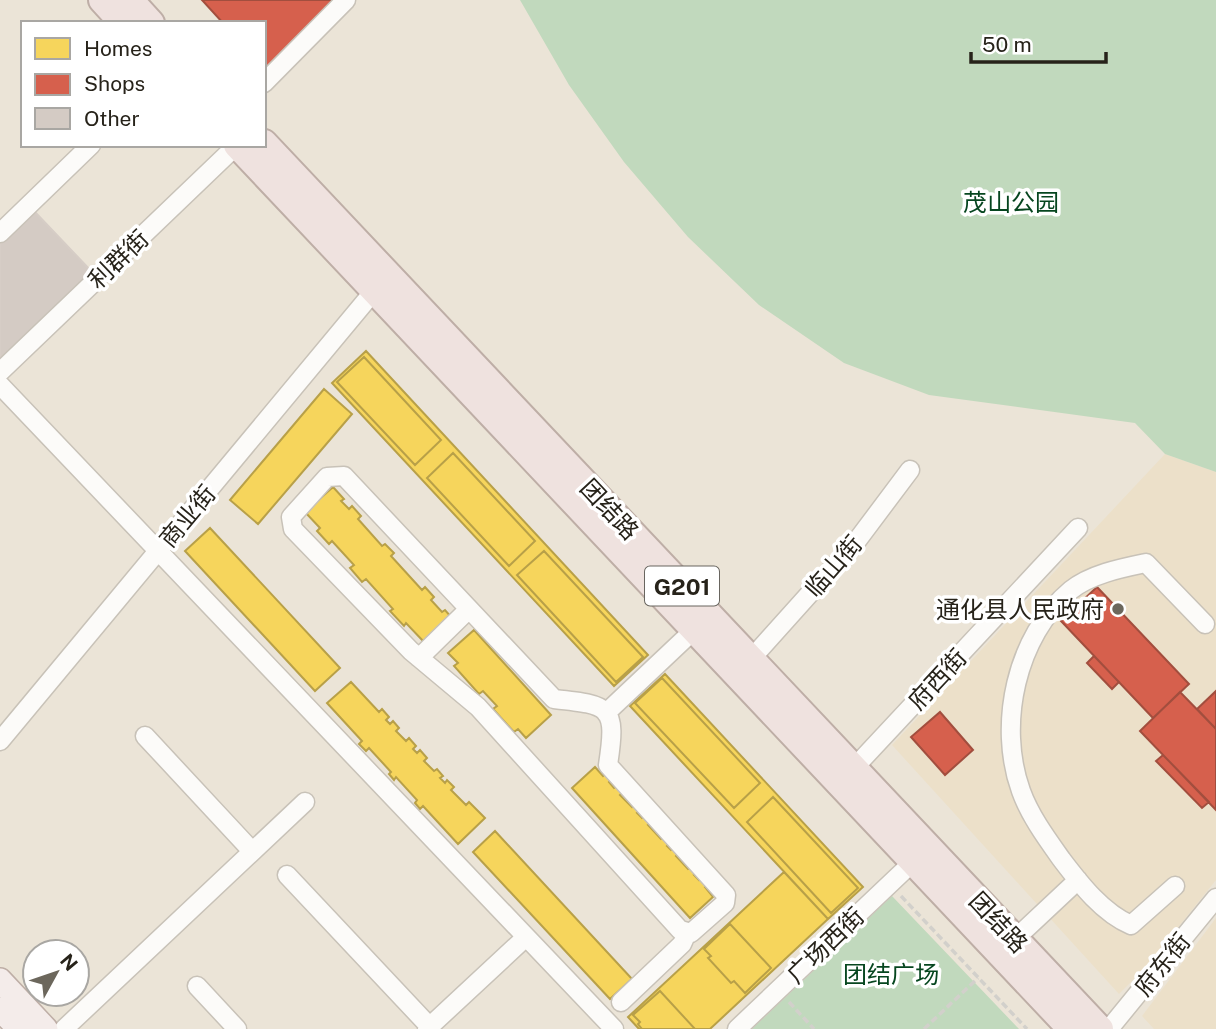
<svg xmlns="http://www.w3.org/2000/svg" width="1216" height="1029" font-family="'Public Sans','Noto Sans SC',sans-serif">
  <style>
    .built { fill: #ece0c9 }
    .green { fill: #c1d9bd }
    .homes { fill: #f6d55c; stroke: #b8a048; stroke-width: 2 }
    .shops { fill: #d6604d; stroke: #a24e3e; stroke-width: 2 }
    .building { fill: #d4cbc4; stroke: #d6cdc6; stroke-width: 2 }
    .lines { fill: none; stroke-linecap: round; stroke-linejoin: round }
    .minor-casing { stroke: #c8c2b8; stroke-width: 21 }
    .major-casing { stroke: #beaea6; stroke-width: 26 }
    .highway-casing { stroke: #beaea6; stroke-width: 30 }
    .path { stroke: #d2d0cb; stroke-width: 3.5; stroke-dasharray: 7 3.5; stroke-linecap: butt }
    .minor { stroke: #fcfbf9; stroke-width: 18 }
    .major { stroke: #f4ecea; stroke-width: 23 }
    .highway { stroke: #efe2df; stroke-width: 26 }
    .poi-dot { fill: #6c675c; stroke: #fff; stroke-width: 2.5 }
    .labels { text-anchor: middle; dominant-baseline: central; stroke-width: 7; stroke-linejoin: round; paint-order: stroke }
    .shield { fill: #fff; stroke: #68655f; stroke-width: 2 }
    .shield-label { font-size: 23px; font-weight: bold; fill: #27231a }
    .park-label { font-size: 24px; fill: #06461f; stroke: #fff }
    .street-label { font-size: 24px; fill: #27231a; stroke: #fff }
    .poi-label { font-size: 24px; fill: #27231a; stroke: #fff; text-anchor: end }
  </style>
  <rect width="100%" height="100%" fill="#ebe4d7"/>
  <path class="built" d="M1165 454 1216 472V880L1148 965 1119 994 892 745Z
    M1216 918V1029H1154L1142 1016Z"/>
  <path class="green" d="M520 0H1216V472L1165 454 1135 423 929 395 844 363 759 305 688 237 624 162 569 85Z
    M892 896 1019 1029H752Z"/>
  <path class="homes" d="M366 351 648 655 614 686 332 383Z
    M364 357 441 440 415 465 337 382Z
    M324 389 352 414 258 524 230 500Z
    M453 453 535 541 509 566 427 478Z
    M333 487 344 499 341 501 349 509 352 506 361 516 358 519 382 546 385 544 394 553 391 556 422 590 425 587 434 597 431 600 442 612 445 610 452 618 425 643 406 623 404 626 390 611 393 609 366 579 362 582 350 568 354 565 332 541 329 544 317 531 320 528 305 512Z
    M210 528 340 668 315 691 185 551Z
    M544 551 643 657 616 682 517 575Z
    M474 630 551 715 526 738 518 729 514 732 493 709 497 706 483 691 479 694 454 666 458 663 448 653Z
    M665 674 863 887 828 919 630 706Z
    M662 678 760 783 734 808 635 703Z
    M351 682 379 712 382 709 389 717 386 720 390 724 393 721 399 728 396 731 406 741 409 738 416 746 413 749 417 753 420 750 427 758 424 761 434 771 437 769 443 776 440 778 445 783 447 780 454 787 451 790 466 805 469 802 485 818 458 844 423 806 420 809 415 803 417 800 396 777 394 780 389 774 391 772 369 748 366 751 359 744 362 741 327 703Z
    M595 767 603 776 606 773 612 779 609 782 614 788 617 786 623 792 620 795 632 807 634 805 640 811 637 813 642 818 645 816 651 823 648 825 661 839 664 837 670 843 667 846 671 850 674 848 679 853 676 856 688 869 691 867 697 873 694 875 699 880 701 878 707 885 705 887 713 897 690 918 572 788Z
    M773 797 858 888 831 913 747 822Z
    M495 831 632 979 610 999 473 852Z
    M784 872 828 919 710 1029H639L628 1017Z
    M730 924 771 968 745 993 734 981 731 983 708 958 711 956 704 949Z
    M660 991 695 1029H642L638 1024 640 1022 633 1015Z"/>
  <path class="shops" d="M202 0H334L264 72V23H223Z
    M1097 587 1189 684 1153 718 1061 621Z
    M1094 656 1119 682 1112 689 1087 663Z
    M1216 691V729L1197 709Z
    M1180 692 1216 729V810L1140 731Z
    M940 712 973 750 945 775 911 737Z
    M1163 755 1209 802 1202 808 1156 761Z"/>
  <path class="building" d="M34 211 94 274 0 363V244Z"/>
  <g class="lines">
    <defs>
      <path id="minor" d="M264 83 346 0
        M0 233 91 145
        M0 372 237 145
        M0 385 614 1029
        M344 476 554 699C611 705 617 706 608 765L726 895 725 903 691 933 680 930 478 707 411 651 293 529 291 517 327 477Z
        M419 658 469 609
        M751 659 856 542 910 470
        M606 713 694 630
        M145 736 252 851
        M0 741 374 291
        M854 768 1078 528
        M287 875 430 1027
        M1175 886 1131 925C1103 913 1081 885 1062 860 1047 839 1030 816 1021 791 997 725 1016 636 1071 590 1091 574 1122 568 1146 563L1205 624
        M1015 939 1078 880
        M197 986 237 1029
        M621 1002 682 944 687 933
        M64 1029 305 802
        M427 1029 526 937
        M737 1029 913 862
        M1109 1029 1216 898"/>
      <path id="major" d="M0 980 46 1029
        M0 1009 19 1029"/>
      <path id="highway" d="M102 0 123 23
        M130 0 151 23
        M264 143 1100 1029
        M237 145 1071 1029"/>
    </defs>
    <use href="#minor" class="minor-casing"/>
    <use href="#major" class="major-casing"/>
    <use href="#highway" class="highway-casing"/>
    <path class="path" d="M901 896 1027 1029
      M789 1002 814 1029
      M924 1029 978 978"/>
    <use href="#minor" class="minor"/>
    <use href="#major" class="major"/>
    <use href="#highway" class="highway"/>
  </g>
  <circle class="poi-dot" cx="1118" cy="609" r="7"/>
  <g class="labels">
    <rect class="shield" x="645" y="566.5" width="74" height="39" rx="5"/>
    <g class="shield-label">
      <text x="682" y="586">G201</text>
    </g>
    <g class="park-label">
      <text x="1011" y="202">茂山公园</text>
      <text x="891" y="974">团结广场</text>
    </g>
    <g class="street-label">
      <text transform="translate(118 259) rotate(-44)">利群街</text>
      <text transform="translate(610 509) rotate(47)">团结路</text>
      <text transform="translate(187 516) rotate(-50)">商业街</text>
      <text transform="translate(833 566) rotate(-49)">临山街</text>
      <text transform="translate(937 679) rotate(-47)">府西街</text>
      <text transform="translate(999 922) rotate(47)">团结路</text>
      <text transform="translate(825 945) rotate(-44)">广场西街</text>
      <text transform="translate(1162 964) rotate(-51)">府东街</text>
    </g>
    <g class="poi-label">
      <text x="1104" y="609">通化县人民政府</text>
    </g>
  </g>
  <rect x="21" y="21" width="245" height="126" fill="#ffffff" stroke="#a9a7a3" stroke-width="2"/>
  <rect x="35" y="38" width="35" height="21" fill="#f6d55c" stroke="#a9a7a3" stroke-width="2"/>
  <text x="84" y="56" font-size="21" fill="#27231a">Homes</text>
  <rect x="35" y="74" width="35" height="21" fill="#d6604d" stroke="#a9a7a3" stroke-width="2"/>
  <text x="84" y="91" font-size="21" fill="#27231a">Shops</text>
  <rect x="35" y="108" width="35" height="21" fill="#d4cbc4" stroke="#a9a7a3" stroke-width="2"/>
  <text x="84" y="126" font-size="21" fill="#27231a">Other</text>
  <g transform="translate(56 973) rotate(50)"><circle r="33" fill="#ffffff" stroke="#a9a7a3" stroke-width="2"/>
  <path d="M0-5L12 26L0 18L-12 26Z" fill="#6c675c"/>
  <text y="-10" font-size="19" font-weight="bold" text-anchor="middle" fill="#27231a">N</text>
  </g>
  <path d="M971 52v10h135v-10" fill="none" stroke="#27231a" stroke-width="3.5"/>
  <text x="982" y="52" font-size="21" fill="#27231a" stroke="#ffffff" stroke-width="5" paint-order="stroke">50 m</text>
</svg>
